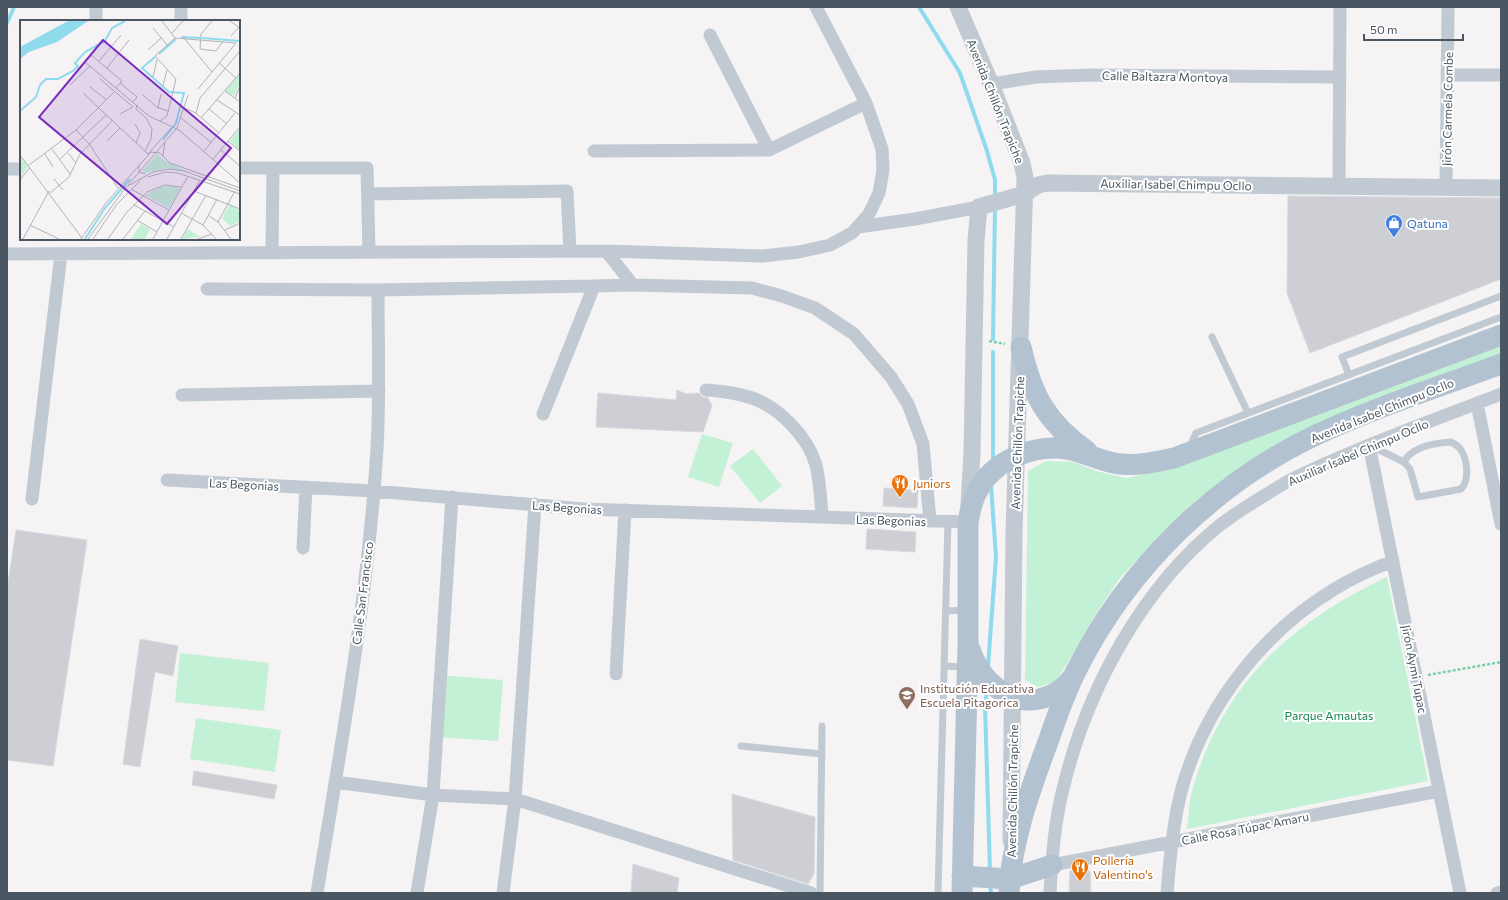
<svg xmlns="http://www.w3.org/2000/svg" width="1508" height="900" font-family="Commissioner,sans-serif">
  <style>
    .green { fill: #c3f1d5 }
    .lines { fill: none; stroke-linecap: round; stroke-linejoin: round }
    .stream { stroke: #90daee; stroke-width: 4 }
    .building { fill: #cdcfd5; stroke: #d7d9de }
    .path { stroke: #7ad0a6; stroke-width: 2.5; stroke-dasharray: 3 2; stroke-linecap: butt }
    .service { stroke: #c1cad2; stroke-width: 7 }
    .minor { stroke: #c1cad2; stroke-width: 13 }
    .tertiary { stroke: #c1cad2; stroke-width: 17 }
    .primary { stroke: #b3c2d1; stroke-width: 21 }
    .labels { text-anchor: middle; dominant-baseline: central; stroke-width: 4; stroke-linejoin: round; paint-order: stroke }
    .street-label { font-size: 12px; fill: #4a5661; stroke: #fff }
    .shop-label { font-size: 12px; fill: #366cbe; stroke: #fff; text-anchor: start }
    .food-label { font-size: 12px; fill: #c56008; stroke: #fff; text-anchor: start }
    .education-label { font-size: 12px; fill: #785e54; stroke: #fff; text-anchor: start }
    .park-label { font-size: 12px; fill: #17864f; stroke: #fff }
    .inset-river { fill: none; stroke: #90daee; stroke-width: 2 }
    .inset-road { fill: none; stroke: #b1b4b9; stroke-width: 1 }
    .view { fill: #7b2cbf; fill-opacity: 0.15; stroke: #7b2cbf; stroke-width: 2 }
    .inset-edge { fill: none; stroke: #4a5661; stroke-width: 2 }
  </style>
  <rect width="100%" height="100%" fill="#f5f3f3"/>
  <path class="green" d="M1501 342V357L1294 438 1223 479 1187 509 1149 547 1119 579 1096 614 1056 682 1038 687 1025 680 1028 471 1046 461 1073 462 1096 471 1126 478 1169 469Z
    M702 434 733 443 719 487 688 477Z
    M753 449 782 486 760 503 730 466Z
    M1387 577 1428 781 1187 829C1189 814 1189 798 1194 784 1226 681 1292 622 1387 577Z
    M180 653 269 663 264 711 175 702Z
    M440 675 503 680 498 741 435 737Z
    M196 718 281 730 275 772 190 759Z"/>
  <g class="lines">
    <path class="stream" d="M919 7 960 73 987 151 995 180V197
      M7 23 14 7
      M993 339 995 206
      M993 459V352
      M988 666 996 557 991 485
      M987 690 985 706 990 871
      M990 884 991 893"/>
  </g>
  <path class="building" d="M1288 196 1501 198V279L1310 353 1287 293Z
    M677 390 686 394 699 393 702 397 708 398 712 406 703 432 596 427 598 393 676 400Z
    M884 488 918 490 917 508 883 506Z
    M867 529 916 532 915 552 866 549Z
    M16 530 87 540 53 766 7 760V590Z
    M140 639 178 646 173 676 155 672 140 767 123 764Z
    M194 771 277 785 274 799 192 785Z
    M732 794 815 817 814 874 808 884 733 860Z
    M633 864 679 878 677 893H631Z
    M1070 871H1090L1091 893H1069Z"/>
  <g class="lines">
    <path class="path" d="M989 341 1005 344
      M1428 675 1501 662"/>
    <path class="service" d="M1212 337 1248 413
      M1349 375 1342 357 1501 296
      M1369 445 1404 462 1410 469 1418 497 1461 489C1470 480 1467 459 1461 450 1459 446 1455 444 1451 442 1435 443 1412 446 1404 462
      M1189 448 1196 433 1501 317
      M946 611 966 610
      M944 666 965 667
      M741 746 822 754
      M820 893 822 726
      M938 893 948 522"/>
    <path class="minor" d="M96 7V21
      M181 7V21
      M710 35 769 150
      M1447 75H1501
      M991 84 1036 77 1090 75 1340 77
      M594 151 769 150 866 103
      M239 168H367L369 252
      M7 169H21
      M1339 186 1340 7
      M1446 188 1448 7
      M368 194 567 191 570 251
      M858 227 915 219 979 207
      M606 251 633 285 752 288 782 296 815 308 854 334 891 377 908 404 923 444 930 521
      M272 253 273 168
      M7 254 606 251 762 256 799 252 830 245 852 233 869 214 879 193 883 170 882 149 866 103 816 7
      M207 289 378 290 594 286
      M706 390C722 391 737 393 752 398 779 407 808 437 816 465 820 482 821 500 822 517
      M182 395 379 391
      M1477 403 1501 524
      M543 414 594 286 633 285
      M1369 445 1460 893
      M167 480 374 491 584 509 968 522
      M32 499 61 254
      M303 548 306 487
      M616 674 625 510
      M335 782 433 795 515 799 811 893
      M1052 865 1439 791
      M317 893C341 746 368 598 377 449 380 396 378 343 378 290
      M417 893 433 795 452 497
      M503 893 515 799 535 504
      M1050 893C1052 855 1055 817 1065 781 1089 686 1143 587 1220 525 1240 510 1263 496 1285 483 1307 471 1331 461 1355 451 1403 431 1452 413 1501 394
      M1167 893C1170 858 1173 822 1182 788 1205 707 1261 634 1333 590 1352 578 1372 569 1393 561
      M1497 893 1501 892"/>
    <path class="tertiary" d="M958 7 991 84 1022 163 1025 178 1014 533 1011 841
      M969 504 972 453 976 240 979 207 1024 194 1038 185 1047 183 1501 188"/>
    <path class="primary" d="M1021 347C1032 395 1046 422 1087 451
      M970 649C980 681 1013 711 1049 696 1058 692 1066 687 1071 679
      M962 876 1010 879 1052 865
      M962 893 968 644V522C970 511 972 500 978 490 994 460 1034 444 1067 449 1085 452 1101 462 1120 464 1138 466 1156 462 1174 458L1501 335
      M1009 893C1011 841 1031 788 1049 739 1057 716 1065 693 1076 671 1127 569 1213 484 1316 435 1376 407 1439 387 1501 364"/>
  </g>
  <defs>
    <symbol id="shop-pin" viewBox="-11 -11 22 30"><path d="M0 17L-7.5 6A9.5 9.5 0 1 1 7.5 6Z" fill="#3f7fe0" stroke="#fff"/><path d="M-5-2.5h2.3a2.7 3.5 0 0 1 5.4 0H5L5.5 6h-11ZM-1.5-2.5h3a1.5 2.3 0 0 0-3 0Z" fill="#fff"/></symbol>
    <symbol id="restaurant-pin" viewBox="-11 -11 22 30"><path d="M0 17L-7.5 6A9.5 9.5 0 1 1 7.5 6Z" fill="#e8710a" stroke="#fff"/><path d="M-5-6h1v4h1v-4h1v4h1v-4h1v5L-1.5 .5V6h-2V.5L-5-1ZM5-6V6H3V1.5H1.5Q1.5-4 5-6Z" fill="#fff"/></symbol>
    <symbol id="school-pin" viewBox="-11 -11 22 30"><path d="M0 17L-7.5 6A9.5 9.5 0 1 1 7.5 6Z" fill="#8d6e63" stroke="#fff"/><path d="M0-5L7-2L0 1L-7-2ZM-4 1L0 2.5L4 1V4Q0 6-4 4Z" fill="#fff"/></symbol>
  </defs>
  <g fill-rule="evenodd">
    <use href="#shop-pin" x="1384" y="213" width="20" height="27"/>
    <use href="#restaurant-pin" x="890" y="473" width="20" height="27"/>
    <use href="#school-pin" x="897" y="685" width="20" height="27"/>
    <use href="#restaurant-pin" x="1070" y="857" width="20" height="27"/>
  </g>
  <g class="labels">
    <g class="street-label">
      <text transform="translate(1165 76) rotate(1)">Calle Baltazra Montoya</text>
      <text transform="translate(996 101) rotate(68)">Avenida Chillón Trapiche</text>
      <text transform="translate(1447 109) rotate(-89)">Jirón Carmela Combe</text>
      <text transform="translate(1176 184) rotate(1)">Auxiliar Isabel Chimpu Ocllo</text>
      <text transform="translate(1382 410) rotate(-22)">Avenida Isabel Chimpu Ocllo</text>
      <text transform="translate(1017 443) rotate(-88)">Avenida Chillón Trapiche</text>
      <text transform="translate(1358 452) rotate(-23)">Auxiliar Isabel Chimpu Ocllo</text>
      <text transform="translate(244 484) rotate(3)">Las Begonias</text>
      <text transform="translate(567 507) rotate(4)">Las Begonias</text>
      <text transform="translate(891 520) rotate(2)">Las Begonias</text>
      <text transform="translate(362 593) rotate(-83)">Calle San Francisco</text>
      <text transform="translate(1415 669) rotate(79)">Jirón Aymi Tupac</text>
      <text transform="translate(1012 791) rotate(-89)">Avenida Chillón Trapiche</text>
      <text transform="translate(1245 828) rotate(-11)">Calle Rosa Túpac Amaru</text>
    </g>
    <g class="shop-label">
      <text x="1407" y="223">Qatuna</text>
    </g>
    <g class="food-label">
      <text x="913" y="483">Juniors</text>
      <text x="1093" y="860">Pollería<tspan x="1093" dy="14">Valentino's</tspan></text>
    </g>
    <g class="education-label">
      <text x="920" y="688">Institución Educativa<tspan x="920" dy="14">Escuela Pitagorica</tspan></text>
    </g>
    <g class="park-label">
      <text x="1329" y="715">Parque Amautas</text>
    </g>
  </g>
  <g transform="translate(20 20)">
    <rect width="220" height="220" fill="#f5f3f3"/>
    <path d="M220 54V63L214 76 205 71ZM220 109V130L210 121ZM137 134 145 141 167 151 147 148 124 153 122 151ZM0 136 8 146 0 158ZM152 166 160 168 149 188 125 175 141 167ZM210 184 220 191V201L210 206 202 198ZM121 204 130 209 125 219H111ZM168 209 180 217 162 219Z" fill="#c3f1d5"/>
    <path d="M48 1H68L37 22 9 32 0 39V27Z" fill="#90daee"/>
    <path class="inset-river" d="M161 17 180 18M182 18 220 21M139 34 156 19M135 37 122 48 149 72 164 73 156 103 143 120M0 91 16 77 20 65 26 59H38L53 51 58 46 55 43 65 32 85 21 92 8 105 1M65 219 85 188 110 159"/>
    <path class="inset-road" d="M142 1 155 18M192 1 181 14 180 29 196 31 203 21M210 1 220 8M133 8 148 26M152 13 163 1M211 16 219 7M155 18 216 23 178 69M164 18 192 52M128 30 141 18M71 35 102 61 96 68M79 41 101 15M65 42 129 96 159 110 220 163M199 43 216 58M87 48 109 20M133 57 137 40M80 59 113 87M100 63 117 77 113 82M50 65 70 46M143 66 147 50M70 67 87 80M205 71 220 82M63 73 128 134 151 108M123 75 138 88 149 91M215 78 220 66M197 80 220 95M117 85 116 89 126 98 132 109 131 119 125 131M138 88 141 74M164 88 176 93 199 113M189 89 207 104M176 93 180 78 220 31M100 94 113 87M161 98 191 122M181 98 220 53M140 101 147 96 156 59 135 36 155 18M115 104 120 113 116 123M56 110 70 125 98 168M87 121 100 108M208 121 220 131M32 129 50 154M201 130 220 146M184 131 215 93M48 133 56 143M25 134 33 147M0 135 62 218M143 136 145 122M40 139 86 95M193 139 220 107M9 145 56 110 94 72M119 145V152L125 154M128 157 145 152 158 153 220 174M34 159 43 170M0 160 10 147M108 165 157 108 168 75M111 169 149 190M174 171 220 189M30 173 49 157 60 134 92 101M114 185 154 207M161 193 183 205 196 219M188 195 198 202 211 219M117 200 137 212M198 202 215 171M10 205 39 219M183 205 197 179M205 210 220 203M3 219 29 171M61 219 86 183 131 132 140 133 150 143 220 168M68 219 106 167 133 152 149 149 164 151 220 171M73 219 97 184 120 161M88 219 107 192 127 172 145 165 161 167M103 219 125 191M133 219 168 156M147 219 180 160M161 219 186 175M178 219 192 214"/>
    <path class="view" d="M83 20 211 128 147 204 19 97Z"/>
    <rect width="220" height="220" class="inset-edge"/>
  </g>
  <rect width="1508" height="900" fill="none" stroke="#4a5661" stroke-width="16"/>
  <path d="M1364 34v6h99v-6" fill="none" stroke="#4a5661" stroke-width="2"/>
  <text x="1370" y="34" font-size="12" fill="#4a5661" stroke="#ffffff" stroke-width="3" paint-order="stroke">50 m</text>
</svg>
